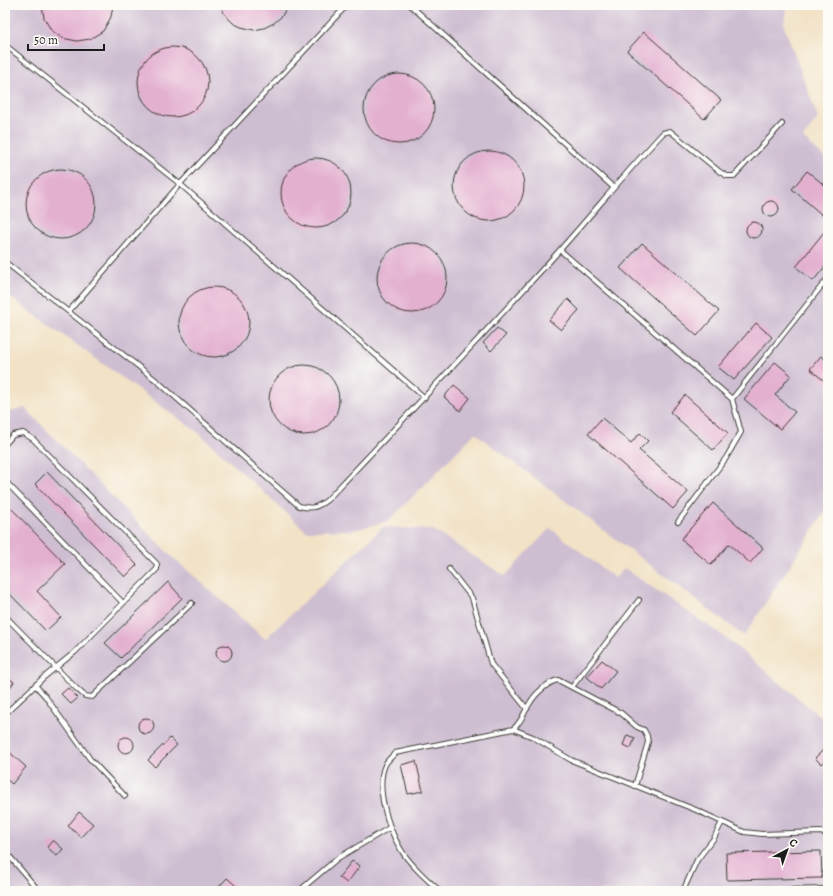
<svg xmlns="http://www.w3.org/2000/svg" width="833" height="896" font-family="Alegreya,serif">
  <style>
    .industrial { fill: #cebed1 }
    .building { fill: #e3b0d0 }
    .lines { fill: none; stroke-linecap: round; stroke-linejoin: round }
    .service-casing { stroke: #3c3a36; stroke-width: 6 }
    .service { stroke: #fff; stroke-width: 4 }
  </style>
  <rect width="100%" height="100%" fill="#fdfcf7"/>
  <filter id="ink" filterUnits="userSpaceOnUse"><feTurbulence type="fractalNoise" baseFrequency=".025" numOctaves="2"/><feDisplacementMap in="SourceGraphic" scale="8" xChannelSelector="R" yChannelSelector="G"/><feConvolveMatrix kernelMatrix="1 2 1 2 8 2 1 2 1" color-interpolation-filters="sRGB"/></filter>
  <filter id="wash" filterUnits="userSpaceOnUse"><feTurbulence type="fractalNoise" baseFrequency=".012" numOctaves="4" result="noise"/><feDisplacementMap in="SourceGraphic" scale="16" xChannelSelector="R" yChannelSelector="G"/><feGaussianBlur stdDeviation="0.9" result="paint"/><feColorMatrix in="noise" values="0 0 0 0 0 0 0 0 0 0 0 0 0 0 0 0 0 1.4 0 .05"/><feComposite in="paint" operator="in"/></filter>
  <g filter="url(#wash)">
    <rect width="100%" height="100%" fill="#f2e2c6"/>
    <path class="industrial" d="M5 5H783L786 7 784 26 818 118 803 138 828 161V269L825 273 828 276V507L744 636 475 433 389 521 354 530 306 531 200 434 5 293Z
      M25 408 169 554 265 639 383 527 433 530 505 576 550 528 615 578 624 568 726 638 828 723V891H5V413Z"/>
    <g id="blocks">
      <path class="building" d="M42 5H113L111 17 103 31 90 39 77 41 62 38 51 30 44 18Z
        M220 5H288L282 16 274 23 264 28 254 30 241 27 233 23 225 15Z
        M644 32 721 100 704 119 627 51Z
        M138 82a35 35 0 1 1 70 0a35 35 0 1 1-70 0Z
        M364 109a35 35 0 1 1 70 0a35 35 0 1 1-70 0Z
        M454 186a35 35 0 1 1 70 0a35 35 0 1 1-70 0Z
        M281 193a35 35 0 1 1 70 0a35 35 0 1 1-70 0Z
        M26 204a35 35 0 1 1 70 0a35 35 0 1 1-70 0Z
        M807 171 828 188V220L792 189Z
        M763 209a8 8 0 1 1 16 0a8 8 0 1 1-16 0Z
        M746 230a8 8 0 1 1 16 0a8 8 0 1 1-16 0Z
        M828 227V263L813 281 796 267Z
        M377 278a35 35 0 1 1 70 0a35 35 0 1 1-70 0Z
        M642 243 719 311 697 336 620 268Z
        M179 322a35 35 0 1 1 70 0a35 35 0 1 1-70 0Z
        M568 299 579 310 561 330 549 320Z
        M756 323 772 337 734 380 718 367Z
        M497 328 506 335 491 351 483 343Z
        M821 356 828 362V384L810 369Z
        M775 362 791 375 775 395 795 412 780 429 744 399Z
        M269 400a35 35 0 1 1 70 0a35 35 0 1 1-70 0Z
        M454 385 470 398 460 411 444 397Z
        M685 395 728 433 713 450 670 412Z
        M602 418 631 443 640 433 648 441 639 450 688 492 673 509 588 434Z
        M47 472 137 565 125 577 35 484Z
        M713 503 763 548 750 563 729 544 711 565 681 539Z
        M12 509 65 564 37 591 61 617 46 631 5 589V515Z
        M168 582 182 598 121 658 105 643Z
        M216 653a8 8 0 1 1 16 0a8 8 0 1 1-16 0Z
        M602 660 616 671 601 689 587 677Z
        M5 675 14 682 5 694Z
        M68 688 78 698 71 704 61 694Z
        M138 726a8 8 0 1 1 16 0a8 8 0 1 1-16 0Z
        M627 735 635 738 631 748 623 745Z
        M118 745a8 8 0 1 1 16 0a8 8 0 1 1-16 0Z
        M170 738 177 745 155 767 148 760Z
        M828 745V757L821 764 815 758Z
        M5 748 26 767 12 784 5 778Z
        M416 761 423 791 408 794 401 765Z
        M79 812 93 824 81 837 68 826Z
        M53 840 63 849 57 856 47 847Z
        M821 851 822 878 727 880 726 853Z
        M352 861 360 866 347 883 339 877Z
        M227 878 242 891H215Z"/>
    </g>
  </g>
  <g filter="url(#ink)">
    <use href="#blocks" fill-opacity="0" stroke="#3c3a36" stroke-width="1"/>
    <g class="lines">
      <defs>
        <path id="service" d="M410 5 613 187
          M5 45 180 184 425 398
          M560 250 732 399
          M5 262 157 381 299 506C311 509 317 508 327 500 405 418 483 335 559 251 594 212 627 171 663 133L670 131 720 172 727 176H734L782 124
          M69 311 180 184 347 5
          M5 444 13 435 23 433 33 439 157 564V569L75 652 43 678 5 714
          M5 481 123 603
          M678 522 726 458 741 432 732 399 828 278
          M449 569 472 598 491 664 527 709
          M5 616 77 689 85 696 92 697 192 603
          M35 685 45 696 90 759 125 796
          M572 687 639 600
          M513 729 533 737 571 760 696 810 744 832 762 834 821 832 828 835
          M5 851 39 891
          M299 891 338 858 389 828
          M440 891C426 879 409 864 400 848 388 828 375 787 385 765 387 760 392 757 395 753L513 729C523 721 523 713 530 703 535 694 548 682 558 680L621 713 637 727 644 730 647 736 648 742 635 786
          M683 891 697 860 714 838 722 822
          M748 891 826 889"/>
      </defs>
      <use href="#service" class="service-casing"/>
      <use href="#service" class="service"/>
    </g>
  </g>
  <rect width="833" height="896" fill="none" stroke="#fdfcf7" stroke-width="20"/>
  <g transform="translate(787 850) rotate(41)" stroke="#fdfcf7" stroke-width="3" paint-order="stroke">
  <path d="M0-3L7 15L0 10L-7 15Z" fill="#1c1c1c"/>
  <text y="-6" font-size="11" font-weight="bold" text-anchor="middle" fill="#1c1c1c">С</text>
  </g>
  <path d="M28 44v6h76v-6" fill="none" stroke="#1c1c1c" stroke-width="2"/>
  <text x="34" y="44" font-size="12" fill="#1c1c1c" stroke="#fdfcf7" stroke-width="3" paint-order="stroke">50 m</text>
</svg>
